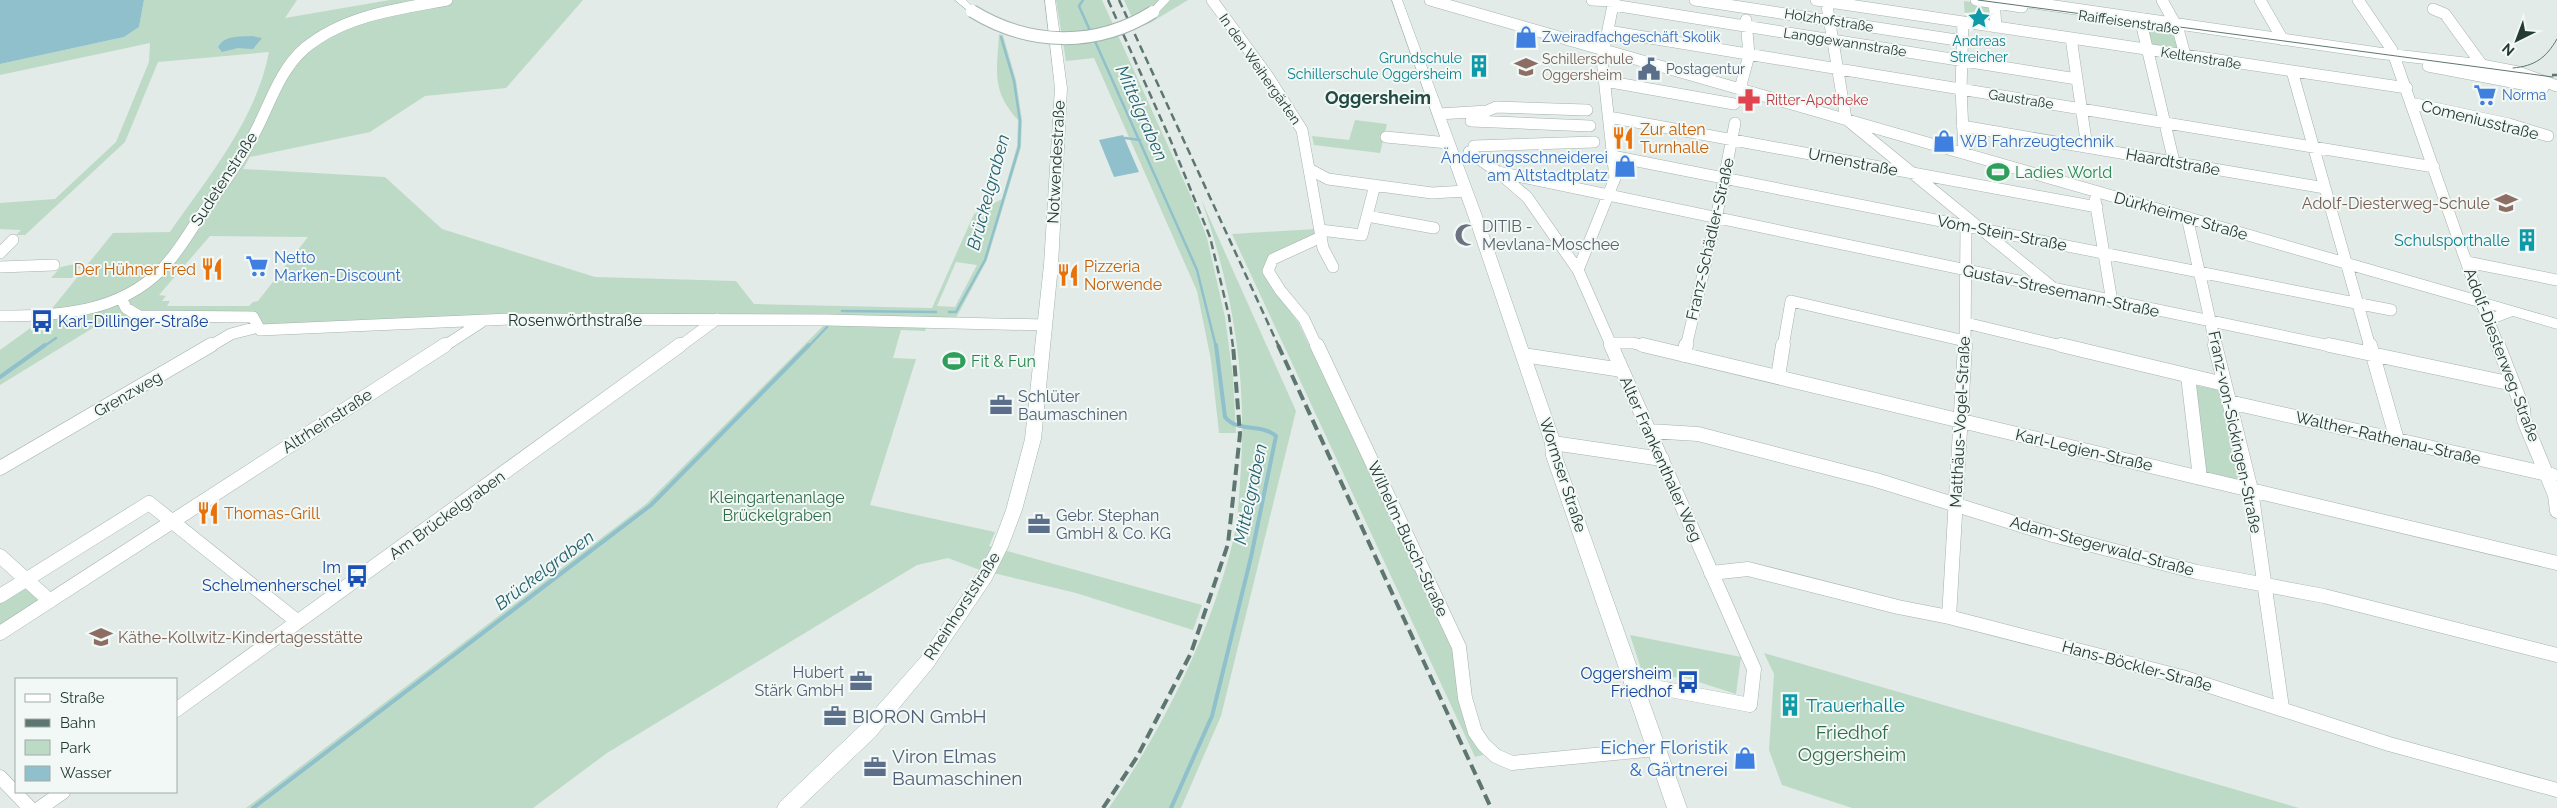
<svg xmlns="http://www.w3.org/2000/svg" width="2557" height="808" font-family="Raleway,sans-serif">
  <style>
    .green { fill: #bddac6; fill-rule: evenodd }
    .water { fill: #8fc0cb }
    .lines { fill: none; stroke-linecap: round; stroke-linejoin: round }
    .stream-far1 { stroke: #8fc0cb; stroke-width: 2.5 }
    .stream { stroke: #8fc0cb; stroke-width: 4 }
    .street-far1-casing { stroke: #a5b2ae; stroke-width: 12 }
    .street-casing { stroke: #a5b2ae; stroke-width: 15 }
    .secondary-casing { stroke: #a2b5af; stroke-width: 1 }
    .street-far1 { stroke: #fff; stroke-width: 11 }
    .street { stroke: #fff; stroke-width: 14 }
    .secondary { fill: #fff; fill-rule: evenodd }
    .tram { stroke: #5e7670; stroke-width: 1 }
    .rail-far1 { stroke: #5e7670; stroke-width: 2.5; stroke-dasharray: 8 4.5; stroke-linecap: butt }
    .rail { stroke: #5e7670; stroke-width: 4; stroke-dasharray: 11 5.5; stroke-linecap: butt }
    .secondary-bridge-casing { stroke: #a2b5af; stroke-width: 14; stroke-linecap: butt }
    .secondary-bridge { stroke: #fff; stroke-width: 12 }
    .labels { text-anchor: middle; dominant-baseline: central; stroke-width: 4; stroke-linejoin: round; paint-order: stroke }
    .far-street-label { font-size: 14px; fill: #243a35; stroke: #f2f8f5 }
    .far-shop-label { font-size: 14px; fill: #366cbe; stroke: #f2f8f5; text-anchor: start }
    .far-culture-label { font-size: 14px; fill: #0d838f; stroke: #f2f8f5 }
    .far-education-label { font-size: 14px; fill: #785e54; stroke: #f2f8f5; text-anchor: start }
    .far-service-label { font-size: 14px; fill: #4e5e75; stroke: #f2f8f5; text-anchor: start }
    .far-health-label { font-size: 14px; fill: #be3a42; stroke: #f2f8f5; text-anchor: start }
    .street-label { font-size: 16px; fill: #243a35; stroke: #f2f8f5 }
    .food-label { font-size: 16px; fill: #c56008; stroke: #f2f8f5; text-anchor: start }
    .shop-label { font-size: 16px; fill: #366cbe; stroke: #f2f8f5; text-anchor: start }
    .leisure-label { font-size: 16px; fill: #27864d; stroke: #f2f8f5; text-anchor: start }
    .education-label { font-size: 16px; fill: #785e54; stroke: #f2f8f5; text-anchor: end }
    .worship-label { font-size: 16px; fill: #5b616d; stroke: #f2f8f5; text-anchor: start }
    .culture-label { font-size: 16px; fill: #0d838f; stroke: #f2f8f5; text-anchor: end }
    .transit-label { font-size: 16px; fill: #164399; stroke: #f2f8f5; text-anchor: end }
    .service-label { font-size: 16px; fill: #4e5e75; stroke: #f2f8f5; text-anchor: start }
    .park-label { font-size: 16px; fill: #326d4a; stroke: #f2f8f5 }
    .far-district-label { font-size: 18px; font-weight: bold; fill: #224a42; stroke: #f2f8f5 }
    .water-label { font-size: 18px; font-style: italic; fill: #246170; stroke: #f2f8f5 }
    .near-culture-label { font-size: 19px; fill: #0d838f; stroke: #f2f8f5; text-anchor: start }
    .near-service-label { font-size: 19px; fill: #4e5e75; stroke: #f2f8f5; text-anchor: start }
    .near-park-label { font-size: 19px; fill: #326d4a; stroke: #f2f8f5 }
    .near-shop-label { font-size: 19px; fill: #366cbe; stroke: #f2f8f5; text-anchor: end }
  </style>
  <rect width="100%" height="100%" fill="#e2ebe7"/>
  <path class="green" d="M144 0H297L285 18 390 0H583L506 88 425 96 370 132 250 157 243 169 385 177 442 229 595 277 736 281 754 304 932 308 974 214 1002 199 1017 146 1018 120C991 90 997 72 999 34L1003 35 1016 80 1022 120 1021 147 987 260 956 318H929L925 331 901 330 893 358 916 359 870 505 995 532 989 546 1202 605 1193 630 1076 593 977 569 948 558 917 565 607 753 533 808H246L646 504 830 319 263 328 256 315 155 314 147 323H101L0 385V350L36 324 54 306 113 233 170 232C209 176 256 120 269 52L158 62 125 142 25 235H16L21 230 0 229V203L55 199 116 142 149 62 150 43 0 75V64L124 37 139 27ZM210 236 308 237 258 301 253 302 249 306H167L170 301H162L166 296 159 295ZM956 262 977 265 955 307 937 306Z
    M1056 0H1102L1193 201 1207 238 1225 317 1233 377 1236 433H1219L1211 360 1197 291 1094 58 1066 61Z
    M1124 0H1188L1150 23 1137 28Z
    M1964 1 1992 5 1993 25 1965 21Z
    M2145 27 2176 32 2182 53 2150 49Z
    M1355 120 1387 124 1380 153 1314 145 1312 136 1349 140Z
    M1201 199 1296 411 1221 716 1181 808H1109C1163 727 1208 639 1232 545 1237 525 1239 502 1240 482 1248 382 1234 293 1201 199Z
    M1315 229 1316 236 1263 272C1271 290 1286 305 1298 322L1452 647 1461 707 1474 744 1483 755 1475 757 1232 234Z
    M84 262 72 278H51L61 267Z
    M2193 385 2219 390 2242 485 2205 477Z
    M27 580 50 601 0 633V596Z
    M1630 635 1741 657 1736 694 1686 678 1643 675Z
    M1764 653 2299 808H1852L1782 785 1769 750 1774 674Z"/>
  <path class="water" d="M0 0H144L139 27 124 37 0 64Z
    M252 36 262 38 253 49 238 48 222 52 218 47C225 35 239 37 252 36Z
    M1123 135 1139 172 1114 177 1099 140Z"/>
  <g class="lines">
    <path class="stream-far1" d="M1083 0 1079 6 1091 33
      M1094 39 1197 270 1216 347
      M1125 138 1140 140
      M842 311 936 312
      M949 312H956L985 260 1019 147 1020 121 1014 81 1001 37
      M43 347 56 338
      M808 347 827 327"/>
    <path class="stream" d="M0 377 45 345
      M253 808 651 505 809 345
      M1171 808 1212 716 1251 557 1276 436C1261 423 1238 433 1225 417L1216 345"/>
    <defs>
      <path id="street-far1" d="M1212 0 1267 75 1302 130 1323 248 1333 267
        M1430 0 2481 302
        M1592 0 1614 1
        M1695 0 1963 41
        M1816 0 2407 88
        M1826 0 1846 119 2052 287
        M1976 0 2022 7
        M1994 0 1996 27
        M2014 0 2378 53 2482 65 2518 72 2557 86
        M2162 0 2178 29 2185 55
        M2260 0 2283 40
        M2358 0 2392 50 2474 284 2499 347
        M1613 5 2077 79
        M2433 9 2445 14 2482 65
        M2140 18 2174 162
        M1963 22 1961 89 1964 153
        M1608 31 2434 167
        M2071 38 2087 147
        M2428 66 2543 88
        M2292 71 2370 347
        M1605 81 1734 104
        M1740 89 1749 55 1746 20
        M2411 103 2509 124 2548 136
        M1439 114 1487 111 1496 107 1587 110
        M1609 117 2097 207
        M1471 121 1590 126
        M1962 126 2325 188
        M1386 137 1448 143
        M1474 146 1594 142
        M1469 152 1498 172 1527 197 1578 270 1612 347
        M1612 156 2391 310
        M1311 170 1328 179 1432 193 1466 191
        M1498 172 2335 347
        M2095 200 2112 302
        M1367 216 1434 228
        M2187 217 2216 347
        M1320 230 1362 235 1375 185
        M0 253 13 240
        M2467 262 2557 280
        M0 267 54 265
        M1578 270 1615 178 1602 59 1614 0
        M121 298 126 308 139 316 253 317 260 330 512 319 827 320 1045 325
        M0 316C58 316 119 313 162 269 178 253 189 232 202 214 219 189 238 165 252 138 269 108 278 71 305 48 345 15 398 9 447 0
        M1966 323 2066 347
        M1610 343H1633L1649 347
        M209 347 231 334 258 327
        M443 347 483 321
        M679 347 717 319
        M1317 347 1304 319 1280 290 1268 271 1273 259 1321 237
        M1686 347 1716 219 1735 123
        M1783 347 1791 301 1965 341
        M1965 347 1966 226"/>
      <path id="street" d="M1317 345 1459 647 1465 698 1475 732 1484 745 1496 756 1512 763 1656 749
        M1611 345 1754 669 1750 705 1633 683
        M1643 345 2557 563
        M2061 345 2224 384
        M2215 345 2251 490 2282 708
        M2329 345 2513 384
        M2370 345 2397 440
        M2498 345 2523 409 2524 420 2555 495 2557 511
        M1523 355 1622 370
        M1684 355 1686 345
        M2188 376 2200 478
        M1778 377 1783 345
        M2229 402 2552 475
        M1649 431 1698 434 1876 480 2053 535 2197 572 2324 596 2557 655
        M1553 443 1662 459
        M0 468 211 345
        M0 556 50 601
        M1711 573 1748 569 1898 607 1949 617 2182 677 2389 744 2557 790
        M0 596 149 503 298 622
        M1949 617 1965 345
        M0 633 445 345
        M176 710 680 345
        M0 777 30 808
        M40 808 63 792"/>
      <path id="secondary" d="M955 0H966L977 11 972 14Z
        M1045 0H1055L1067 88 1058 265 1041 439 1022 510 1008 547 991 581 933 667 875 737 800 808H777L780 802 861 725 921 657 979 571 992 547 1006 510 1025 439 1044 265 1055 88Z
        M1159 0H1170L1157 14H1149L1148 12Z
        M1392 0H1402L1485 224 1561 443 1562 456 1687 808H1667L1546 456 1545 443 1471 224Z
        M2481 297 2557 319V329L2513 316 2489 325 2484 323 2482 320 2484 317 2497 311 2476 305 2474 302 2476 299Z"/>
    </defs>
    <use href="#street-far1" class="street-far1-casing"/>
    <use href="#street" class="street-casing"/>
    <use href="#secondary" class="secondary-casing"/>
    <use href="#street-far1" class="street-far1"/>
    <use href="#street" class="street"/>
    <use href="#secondary" class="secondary"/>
    <path class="tram" d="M1978 0 2553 77
      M2513 68C2535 66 2546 58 2557 39"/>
    <path class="rail-far1" d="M1108 0 1170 139 1210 237 1229 316 1233 347
      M1119 0 1279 347
      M2552 75H2557"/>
    <path class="rail" d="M1278 345 1491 808
      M1103 808 1137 757 1191 653 1228 544 1240 434 1233 345"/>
    <defs>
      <path id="secondary-bridge" d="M972 11C1029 46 1096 48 1153 12"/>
    </defs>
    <use href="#secondary-bridge" class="secondary-bridge-casing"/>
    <use href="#secondary-bridge" class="secondary-bridge"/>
  </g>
  <defs>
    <symbol id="sight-bare" viewBox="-9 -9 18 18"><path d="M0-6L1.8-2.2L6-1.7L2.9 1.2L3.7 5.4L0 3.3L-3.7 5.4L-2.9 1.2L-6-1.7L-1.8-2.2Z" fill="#0f9aa8" stroke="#f2f8f5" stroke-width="2.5" paint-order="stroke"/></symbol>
    <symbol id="shop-bare" viewBox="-9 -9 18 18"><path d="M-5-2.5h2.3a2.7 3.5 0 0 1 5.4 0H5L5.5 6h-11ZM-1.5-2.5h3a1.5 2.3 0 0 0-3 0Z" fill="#3f7fe0" stroke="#f2f8f5" stroke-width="2.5" paint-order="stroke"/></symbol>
    <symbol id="building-bare" viewBox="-9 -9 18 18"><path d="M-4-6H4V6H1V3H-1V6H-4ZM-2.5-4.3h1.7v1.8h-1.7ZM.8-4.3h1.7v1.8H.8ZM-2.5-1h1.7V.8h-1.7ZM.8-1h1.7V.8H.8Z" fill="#0f9aa8" stroke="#f2f8f5" stroke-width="2.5" paint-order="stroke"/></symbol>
    <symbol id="school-bare" viewBox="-9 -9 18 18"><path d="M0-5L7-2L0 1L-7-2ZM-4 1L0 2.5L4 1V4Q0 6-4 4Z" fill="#8d6e63" stroke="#f2f8f5" stroke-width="2.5" paint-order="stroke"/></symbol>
    <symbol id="civic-bare" viewBox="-9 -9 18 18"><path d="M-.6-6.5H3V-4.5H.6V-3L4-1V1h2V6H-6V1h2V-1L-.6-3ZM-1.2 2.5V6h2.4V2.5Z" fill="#5c6f8a" stroke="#f2f8f5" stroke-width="2.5" paint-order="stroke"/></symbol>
    <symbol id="supermarket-bare" viewBox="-9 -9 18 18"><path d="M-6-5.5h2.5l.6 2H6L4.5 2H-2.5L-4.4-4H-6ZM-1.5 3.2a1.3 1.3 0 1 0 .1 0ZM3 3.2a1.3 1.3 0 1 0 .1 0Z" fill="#3f7fe0" stroke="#f2f8f5" stroke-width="2.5" paint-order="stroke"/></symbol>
    <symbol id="pharmacy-bare" viewBox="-9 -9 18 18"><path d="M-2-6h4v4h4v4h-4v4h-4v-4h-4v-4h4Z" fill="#e0444e" stroke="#f2f8f5" stroke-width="2.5" paint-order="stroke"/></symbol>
    <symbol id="restaurant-bare" viewBox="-9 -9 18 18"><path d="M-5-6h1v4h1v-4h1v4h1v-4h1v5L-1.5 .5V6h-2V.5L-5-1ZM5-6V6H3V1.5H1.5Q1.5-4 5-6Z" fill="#e8710a" stroke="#f2f8f5" stroke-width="2.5" paint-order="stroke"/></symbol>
    <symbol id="stadium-bare" viewBox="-9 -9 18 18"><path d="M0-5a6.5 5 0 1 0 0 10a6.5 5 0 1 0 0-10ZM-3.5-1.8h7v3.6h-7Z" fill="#2e9e5b" stroke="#f2f8f5" stroke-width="2.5" paint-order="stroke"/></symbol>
    <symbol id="mosque-bare" viewBox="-9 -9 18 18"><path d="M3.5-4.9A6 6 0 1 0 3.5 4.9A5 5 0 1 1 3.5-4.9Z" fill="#6b7280" stroke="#f2f8f5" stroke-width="2.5" paint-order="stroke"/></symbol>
    <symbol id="bus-bare" viewBox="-9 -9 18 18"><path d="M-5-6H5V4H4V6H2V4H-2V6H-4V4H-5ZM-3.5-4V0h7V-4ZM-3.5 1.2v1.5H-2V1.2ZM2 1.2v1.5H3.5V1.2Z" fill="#1a4fb4" stroke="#f2f8f5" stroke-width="2.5" paint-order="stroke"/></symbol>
    <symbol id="office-bare" viewBox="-9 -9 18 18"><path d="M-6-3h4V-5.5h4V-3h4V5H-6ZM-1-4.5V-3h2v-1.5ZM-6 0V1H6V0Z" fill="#5c6f8a" stroke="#f2f8f5" stroke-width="2.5" paint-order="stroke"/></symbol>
  </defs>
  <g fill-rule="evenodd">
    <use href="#sight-bare" x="1963" y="2" width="32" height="32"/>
    <use href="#shop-bare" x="1510" y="21" width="32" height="32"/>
    <use href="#building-bare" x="1463" y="50" width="32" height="32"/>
    <use href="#school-bare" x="1510" y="51" width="32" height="32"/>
    <use href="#civic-bare" x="1633" y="53" width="32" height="32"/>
    <use href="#supermarket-bare" x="2469" y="79" width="32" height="32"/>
    <use href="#pharmacy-bare" x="1733" y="84" width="32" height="32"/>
    <use href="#restaurant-bare" x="1607" y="122" width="32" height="32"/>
    <use href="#shop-bare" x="1928" y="125" width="32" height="32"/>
    <use href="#shop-bare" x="1609" y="150" width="32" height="32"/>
    <use href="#stadium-bare" x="1982" y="156" width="32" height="32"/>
    <use href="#school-bare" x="2490" y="187" width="32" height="32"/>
    <use href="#mosque-bare" x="1450" y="219" width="32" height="32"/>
    <use href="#building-bare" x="2511" y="224" width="32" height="32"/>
    <use href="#supermarket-bare" x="241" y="250" width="32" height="32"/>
    <use href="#restaurant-bare" x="196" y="253" width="32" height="32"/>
    <use href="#restaurant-bare" x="1052" y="259" width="32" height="32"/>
    <use href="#bus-bare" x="26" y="305" width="32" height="32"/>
    <use href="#stadium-bare" x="938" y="345" width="32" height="32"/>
    <use href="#office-bare" x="985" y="389" width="32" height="32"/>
    <use href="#restaurant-bare" x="192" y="497" width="32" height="32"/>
    <use href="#office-bare" x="1023" y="508" width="32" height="32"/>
    <use href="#bus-bare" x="341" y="560" width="32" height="32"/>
    <use href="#school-bare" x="85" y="621" width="32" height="32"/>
    <use href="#office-bare" x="845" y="665" width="32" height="32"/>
    <use href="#bus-bare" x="1672" y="666" width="32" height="32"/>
    <use href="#building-bare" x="1774" y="689" width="32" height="32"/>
    <use href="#office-bare" x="819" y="700" width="32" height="32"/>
    <use href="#shop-bare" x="1729" y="742" width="32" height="32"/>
    <use href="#office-bare" x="859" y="751" width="32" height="32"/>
  </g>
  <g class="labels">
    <g class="far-street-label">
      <text transform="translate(1829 20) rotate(9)">Holzhofstraße</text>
      <text transform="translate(2129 22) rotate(8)">Raiffeisenstraße</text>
      <text transform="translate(1845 42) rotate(9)">Langgewannstraße</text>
      <text transform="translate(2201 58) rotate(9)">Keltenstraße</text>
      <text transform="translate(1260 69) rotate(55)">In den Weihergärten</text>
      <text transform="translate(2021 99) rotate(9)">Gaustraße</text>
    </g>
    <g class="far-shop-label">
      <text x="1542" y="37">Zweiradfachgeschäft Skolik</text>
      <text x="2502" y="95">Norma</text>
    </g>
    <g class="far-culture-label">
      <text x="1979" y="41">Andreas<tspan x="1979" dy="16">Streicher</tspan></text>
      <text x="1462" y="58" text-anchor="end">Grundschule<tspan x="1462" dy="16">Schillerschule Oggersheim</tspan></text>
    </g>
    <g class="far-education-label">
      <text x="1542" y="59">Schillerschule<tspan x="1542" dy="16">Oggersheim</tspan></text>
    </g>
    <g class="far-service-label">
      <text x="1666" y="69">Postagentur</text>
    </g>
    <g class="far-health-label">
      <text x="1766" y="100">Ritter-Apotheke</text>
    </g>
    <g class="street-label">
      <text transform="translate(2480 120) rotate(14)">Comeniusstraße</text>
      <text transform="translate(1056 162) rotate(-87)">Notwendestraße</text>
      <text transform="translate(1853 162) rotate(11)">Urnenstraße</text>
      <text transform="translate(2173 162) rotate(10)">Haardtstraße</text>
      <text transform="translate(224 179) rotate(-57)">Sudetenstraße</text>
      <text transform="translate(2181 216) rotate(16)">Dürkheimer Straße</text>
      <text transform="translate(2002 233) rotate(11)">Vom-Stein-Straße</text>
      <text transform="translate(1710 239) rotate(-77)">Franz-Schädler-Straße</text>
      <text transform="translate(2061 291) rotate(12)">Gustav-Stresemann-Straße</text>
      <text x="575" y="320">Rosenwörthstraße</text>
      <text transform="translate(2502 355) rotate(69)">Adolf-Diesterweg-Straße</text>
      <text transform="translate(128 394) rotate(-30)">Grenzweg</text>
      <text transform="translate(327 421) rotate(-33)">Altrheinstraße</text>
      <text transform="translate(1960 422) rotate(-87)">Matthäus-Vogel-Straße</text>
      <text transform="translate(2235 432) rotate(78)">Franz-von-Sickingen-Straße</text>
      <text transform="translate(2388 438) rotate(13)">Walther-Rathenau-Straße</text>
      <text transform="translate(2084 450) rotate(13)">Karl-Legien-Straße</text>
      <text transform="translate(1661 459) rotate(66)">Alter Frankenthaler Weg</text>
      <text transform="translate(1563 475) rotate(72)">Wormser Straße</text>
      <text transform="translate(447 515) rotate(-36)">Am Brückelgraben</text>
      <text transform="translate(1408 539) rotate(65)">Wilhelm-Busch-Straße</text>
      <text transform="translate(2102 546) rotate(15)">Adam-Stegerwald-Straße</text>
      <text transform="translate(962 606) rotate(-57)">Rheinhorststraße</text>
      <text transform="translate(2137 666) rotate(15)">Hans-Böckler-Straße</text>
    </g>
    <g class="food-label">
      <text x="1640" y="129">Zur alten<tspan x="1640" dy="18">Turnhalle</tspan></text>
      <text x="1084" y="266">Pizzeria<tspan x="1084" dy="18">Norwende</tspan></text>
      <text x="196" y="269" text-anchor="end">Der Hühner Fred</text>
      <text x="224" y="513">Thomas-Grill</text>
    </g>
    <g class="shop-label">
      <text x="1960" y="141">WB Fahrzeugtechnik</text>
      <text x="1608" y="157" text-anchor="end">Änderungsschneiderei<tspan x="1608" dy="18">am Altstadtplatz</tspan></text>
      <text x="274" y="257">Netto<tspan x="274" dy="18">Marken-Discount</tspan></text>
    </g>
    <g class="leisure-label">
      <text x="2015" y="172">Ladies World</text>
      <text x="971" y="361">Fit &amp; Fun</text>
    </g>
    <g class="education-label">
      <text x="2490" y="203">Adolf-Diesterweg-Schule</text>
      <text x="118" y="637" text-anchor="start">Käthe-Kollwitz-Kindertagesstätte</text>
    </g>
    <g class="worship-label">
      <text x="1482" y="226">DITIB -<tspan x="1482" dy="18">Mevlana-Moschee</tspan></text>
    </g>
    <g class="culture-label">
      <text x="2510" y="240">Schulsporthalle</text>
    </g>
    <g class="transit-label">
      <text x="58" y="321" text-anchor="start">Karl-Dillinger-Straße</text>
      <text x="341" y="567">Im<tspan x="341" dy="18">Schelmenherschel</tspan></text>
      <text x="1672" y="673">Oggersheim<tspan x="1672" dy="18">Friedhof</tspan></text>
    </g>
    <g class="service-label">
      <text x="1018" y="396">Schlüter<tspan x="1018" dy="18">Baumaschinen</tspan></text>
      <text x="1056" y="515">Gebr. Stephan<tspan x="1056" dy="18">GmbH &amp; Co. KG</tspan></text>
      <text x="844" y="672" text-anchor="end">Hubert<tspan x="844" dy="18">Stärk GmbH</tspan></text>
    </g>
    <g class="park-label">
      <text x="777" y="497">Kleingartenanlage<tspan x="777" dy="18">Brückelgraben</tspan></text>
    </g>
    <g class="far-district-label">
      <text x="1378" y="97">Oggersheim</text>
    </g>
    <g class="water-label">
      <text transform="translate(1142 113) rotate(66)">Mittelgraben</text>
      <text transform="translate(988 192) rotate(-75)">Brückelgraben</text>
      <text transform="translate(1250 494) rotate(-78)">Mittelgraben</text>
      <text transform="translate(544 570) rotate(-37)">Brückelgraben</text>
    </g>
    <g class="near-culture-label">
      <text x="1806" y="705">Trauerhalle</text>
    </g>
    <g class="near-service-label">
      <text x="852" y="716">BIORON GmbH</text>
      <text x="892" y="756">Viron Elmas<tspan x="892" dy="22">Baumaschinen</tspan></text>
    </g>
    <g class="near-park-label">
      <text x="1852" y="732">Friedhof<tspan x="1852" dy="22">Oggersheim</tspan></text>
    </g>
    <g class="near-shop-label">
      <text x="1728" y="747">Eicher Floristik<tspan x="1728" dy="22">&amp; Gärtnerei</tspan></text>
    </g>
  </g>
  <rect x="15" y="678" width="162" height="115" fill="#f2f8f5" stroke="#a0aca8"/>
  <rect x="25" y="694" width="25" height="8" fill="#ffffff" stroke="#a0aca8"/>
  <text x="60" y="703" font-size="15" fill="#243a35">Straße</text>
  <rect x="25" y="719" width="25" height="8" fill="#5e7670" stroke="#a0aca8"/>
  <text x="60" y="728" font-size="15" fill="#243a35">Bahn</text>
  <rect x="25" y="740" width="25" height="15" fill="#bddac6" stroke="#a0aca8"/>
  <text x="60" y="753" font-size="15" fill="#243a35">Park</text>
  <rect x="25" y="766" width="25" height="15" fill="#8fc0cb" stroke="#a0aca8"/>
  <text x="60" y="778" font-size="15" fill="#243a35">Wasser</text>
  <g transform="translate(2517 40) rotate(222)" stroke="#f2f8f5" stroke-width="4" paint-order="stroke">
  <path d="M0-4L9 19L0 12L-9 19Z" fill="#243a35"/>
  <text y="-8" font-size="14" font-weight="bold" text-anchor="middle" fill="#243a35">N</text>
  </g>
</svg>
